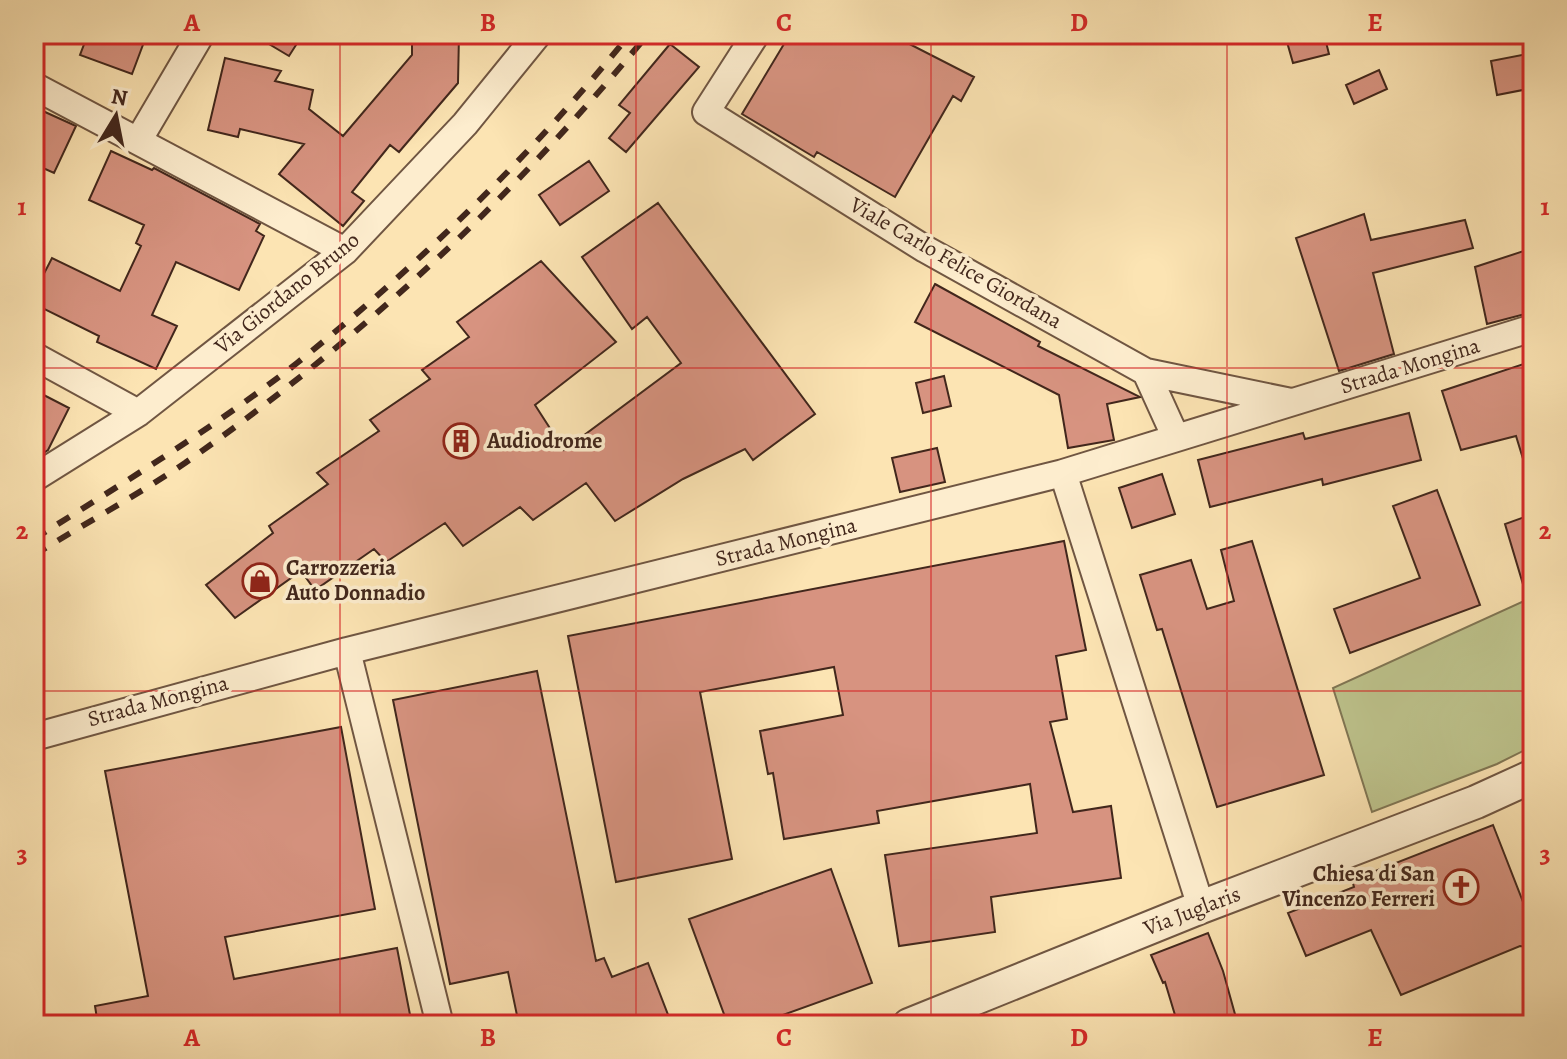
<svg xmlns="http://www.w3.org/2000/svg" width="1567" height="1059" font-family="Alegreya,serif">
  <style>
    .green { fill: #bec48d; stroke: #807654; stroke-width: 2 }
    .building { fill: #d79380; stroke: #42271c; stroke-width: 2 }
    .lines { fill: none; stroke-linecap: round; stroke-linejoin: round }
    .minor-casing { stroke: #705642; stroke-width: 30 }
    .tertiary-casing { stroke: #705642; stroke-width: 36 }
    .minor { stroke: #fdedce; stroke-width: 26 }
    .tertiary { stroke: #fdedce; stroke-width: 32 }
    .rail { stroke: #42271c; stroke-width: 6; stroke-dasharray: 14 14; stroke-linecap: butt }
    .grid { fill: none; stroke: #d62828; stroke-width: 2; stroke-opacity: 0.55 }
    .labels { text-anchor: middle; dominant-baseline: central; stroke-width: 7; stroke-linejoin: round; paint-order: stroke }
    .street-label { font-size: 22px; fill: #42271c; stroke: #fdedce }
    .poi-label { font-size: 22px; font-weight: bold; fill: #42271c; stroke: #fdedce; text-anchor: start }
    .neatline { fill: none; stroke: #d62828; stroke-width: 3 }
    .grid-label { font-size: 26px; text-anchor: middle; font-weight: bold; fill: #d62828 }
  </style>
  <rect width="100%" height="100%" fill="#fce4b3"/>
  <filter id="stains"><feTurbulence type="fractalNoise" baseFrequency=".0025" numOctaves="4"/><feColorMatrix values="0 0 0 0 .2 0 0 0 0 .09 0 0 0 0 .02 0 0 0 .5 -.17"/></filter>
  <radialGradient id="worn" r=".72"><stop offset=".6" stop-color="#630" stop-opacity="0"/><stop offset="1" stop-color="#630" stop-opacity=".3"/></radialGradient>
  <path class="green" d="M1533 597V746L1497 764 1372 812 1333 688Z"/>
  <path class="building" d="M88 34H147L132 74 80 55Z
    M252 34H303L289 56Z
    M412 34H459L458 83 399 152 390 145 352 192 364 201 343 226 279 174 304 144 240 129 238 137 208 130 225 58 281 71 275 81 313 90 309 109 343 136 412 55Z
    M790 34H890L974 77 961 101 953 96 895 197 817 152 814 157 742 114Z
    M1292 34H1324L1329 54 1293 63 1287 42 1293 41Z
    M670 44 699 67 626 152 609 138 630 113 619 105Z
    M1533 53V88L1497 95 1491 61Z
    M1379 70 1387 89 1354 104 1346 85Z
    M34 107 76 126 54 173 34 164Z
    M111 151 152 170 154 168 260 224 256 231 264 236 239 290 176 262 152 315 177 326 156 369 97 342 99 336 34 304V293L52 258 120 291 141 246 136 243 144 225 89 200Z
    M589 161 609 191 560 225 539 195Z
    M658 203 815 414 753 460 745 449 683 479 615 521 586 483 533 520 520 507 463 546 445 523 386 562 374 549 315 590 301 571 235 618 206 585 273 533 269 526 328 484 317 473 379 431 370 420 430 379 422 370 469 337 457 322 541 261 616 342 535 405 564 450 681 363 647 317 632 329 582 257Z
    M1364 214 1371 240 1465 220 1473 248 1373 273 1394 354 1339 371 1296 238Z
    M1533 248V312L1487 324 1475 267Z
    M935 284 1040 342 1038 346 1140 397 1107 404 1114 440 1068 448 1059 395 915 322Z
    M1533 361V475H1528L1516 436 1461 450 1442 391Z
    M944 376 951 406 923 413 916 383Z
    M34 390 69 408 48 450 34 459Z
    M1409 413 1421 460 1323 485 1322 479 1210 507 1198 460 1303 433 1305 439Z
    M937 448 945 482 900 492 892 458Z
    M1162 474 1175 514 1132 528 1119 488Z
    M1437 490 1480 605 1350 653 1334 609 1420 578 1393 506Z
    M1533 514V600L1528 601 1505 524Z
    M1064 541 1086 650 1056 656 1067 719 1050 722 1073 812 1111 806 1121 878 991 897 995 932 899 946 885 855 1037 833 1030 784 877 811 879 823 784 839 773 773 768 774 760 731 843 715 834 667 700 692 732 859 616 882 568 636Z
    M1252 541 1324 775 1217 807 1162 629 1157 630 1140 575 1191 560 1207 609 1234 601 1221 550Z
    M537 671 596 961 604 958 612 977 648 963 672 1025H519L508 972 450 984 393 700Z
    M341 727 375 909 225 937 234 979 397 948 412 1025H98L95 1006 148 996 105 771Z
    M1493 825 1527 912 1533 909V948L1520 946 1401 995 1371 930 1306 956 1288 913 1354 887 1352 880Z
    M831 869 872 983 755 1025H728L689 919Z
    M1208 933 1223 971 1238 1025H1178L1165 982 1163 983 1151 955Z"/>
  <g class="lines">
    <defs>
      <path id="minor" d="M756 34 706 112 925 249 1146 372 1176 438
        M34 86 345 251
        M138 141 201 34
        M34 356 138 413
        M1146 372 1291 402
        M1063 473 1201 907
        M34 478 138 413 345 251 465 124 538 34
        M347 651 440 1025
        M34 737 347 651 1063 473 1533 328"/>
      <path id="tertiary" d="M909 1025 1201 907 1476 802 1533 776"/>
    </defs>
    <use href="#minor" class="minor-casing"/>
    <use href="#tertiary" class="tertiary-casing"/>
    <use href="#minor" class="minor"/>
    <use href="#tertiary" class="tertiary"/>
    <path class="rail" d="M34 539C123 483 214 428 297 363 419 265 532 155 630 34
      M34 555C84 524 136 496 185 463 359 341 513 198 648 34"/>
  </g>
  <path class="grid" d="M340 34V1025M636 34V1025M931 34V1025M1227 34V1025M34 368H1533M34 691H1533"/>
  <defs>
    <symbol id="building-ring" viewBox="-11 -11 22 22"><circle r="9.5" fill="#fdedce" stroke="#8f2418" stroke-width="1.5"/><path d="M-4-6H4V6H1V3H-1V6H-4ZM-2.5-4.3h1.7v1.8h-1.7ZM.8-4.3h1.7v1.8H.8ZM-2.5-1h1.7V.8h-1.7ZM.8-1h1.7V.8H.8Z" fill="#8f2418"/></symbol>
    <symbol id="shop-ring" viewBox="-11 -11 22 22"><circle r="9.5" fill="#fdedce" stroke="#8f2418" stroke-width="1.5"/><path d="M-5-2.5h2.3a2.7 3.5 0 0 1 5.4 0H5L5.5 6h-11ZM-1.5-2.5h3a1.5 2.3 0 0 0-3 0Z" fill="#8f2418"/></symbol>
    <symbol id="church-ring" viewBox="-11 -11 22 22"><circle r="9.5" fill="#fdedce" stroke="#8f2418" stroke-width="1.5"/><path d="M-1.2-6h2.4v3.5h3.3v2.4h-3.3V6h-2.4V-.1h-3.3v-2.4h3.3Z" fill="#8f2418"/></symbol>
  </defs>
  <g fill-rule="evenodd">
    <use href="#building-ring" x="441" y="421" width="40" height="40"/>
    <use href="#shop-ring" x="240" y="561" width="40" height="40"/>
    <use href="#church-ring" x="1441" y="867" width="40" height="40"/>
  </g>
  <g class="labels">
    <g class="street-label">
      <text transform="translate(956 263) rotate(30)">Viale Carlo Felice Giordana</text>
      <text transform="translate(287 293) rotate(-39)">Via Giordano Bruno</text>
      <text transform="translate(1410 366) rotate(-17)">Strada Mongina</text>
      <text transform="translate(786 542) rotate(-14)">Strada Mongina</text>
      <text transform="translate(158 701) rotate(-15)">Strada Mongina</text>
      <text transform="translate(1192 911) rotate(-21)">Via Juglaris</text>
    </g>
    <g class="poi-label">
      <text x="487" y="441">Audiodrome</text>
      <text x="286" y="568">Carrozzeria<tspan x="286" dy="25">Auto Donnadio</tspan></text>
      <text x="1435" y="874" text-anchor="end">Chiesa di San<tspan x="1435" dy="25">Vincenzo Ferreri</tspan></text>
    </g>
  </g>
  <rect width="1567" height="1059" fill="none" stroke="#fce4b3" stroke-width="88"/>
  <g transform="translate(116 116) rotate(10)" stroke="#fdedce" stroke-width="6" paint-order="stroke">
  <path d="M0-6L14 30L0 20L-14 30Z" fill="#42271c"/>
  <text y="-12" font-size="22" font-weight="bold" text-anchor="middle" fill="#42271c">N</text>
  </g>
  <rect x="44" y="44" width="1479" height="971" class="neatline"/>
  <g class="grid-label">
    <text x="192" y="31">A</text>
    <text x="488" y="31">B</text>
    <text x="784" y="31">C</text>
    <text x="1079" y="31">D</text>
    <text x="1375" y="31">E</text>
    <text x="22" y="215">1</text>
    <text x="1545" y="215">1</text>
    <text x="22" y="539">2</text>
    <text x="1545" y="539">2</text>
    <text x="22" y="862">3</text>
    <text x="1545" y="862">3</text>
    <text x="192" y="1046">A</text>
    <text x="488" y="1046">B</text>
    <text x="784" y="1046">C</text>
    <text x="1079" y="1046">D</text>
    <text x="1375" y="1046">E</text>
  </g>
  <rect width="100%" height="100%" filter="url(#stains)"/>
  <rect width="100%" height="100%" fill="url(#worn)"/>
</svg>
